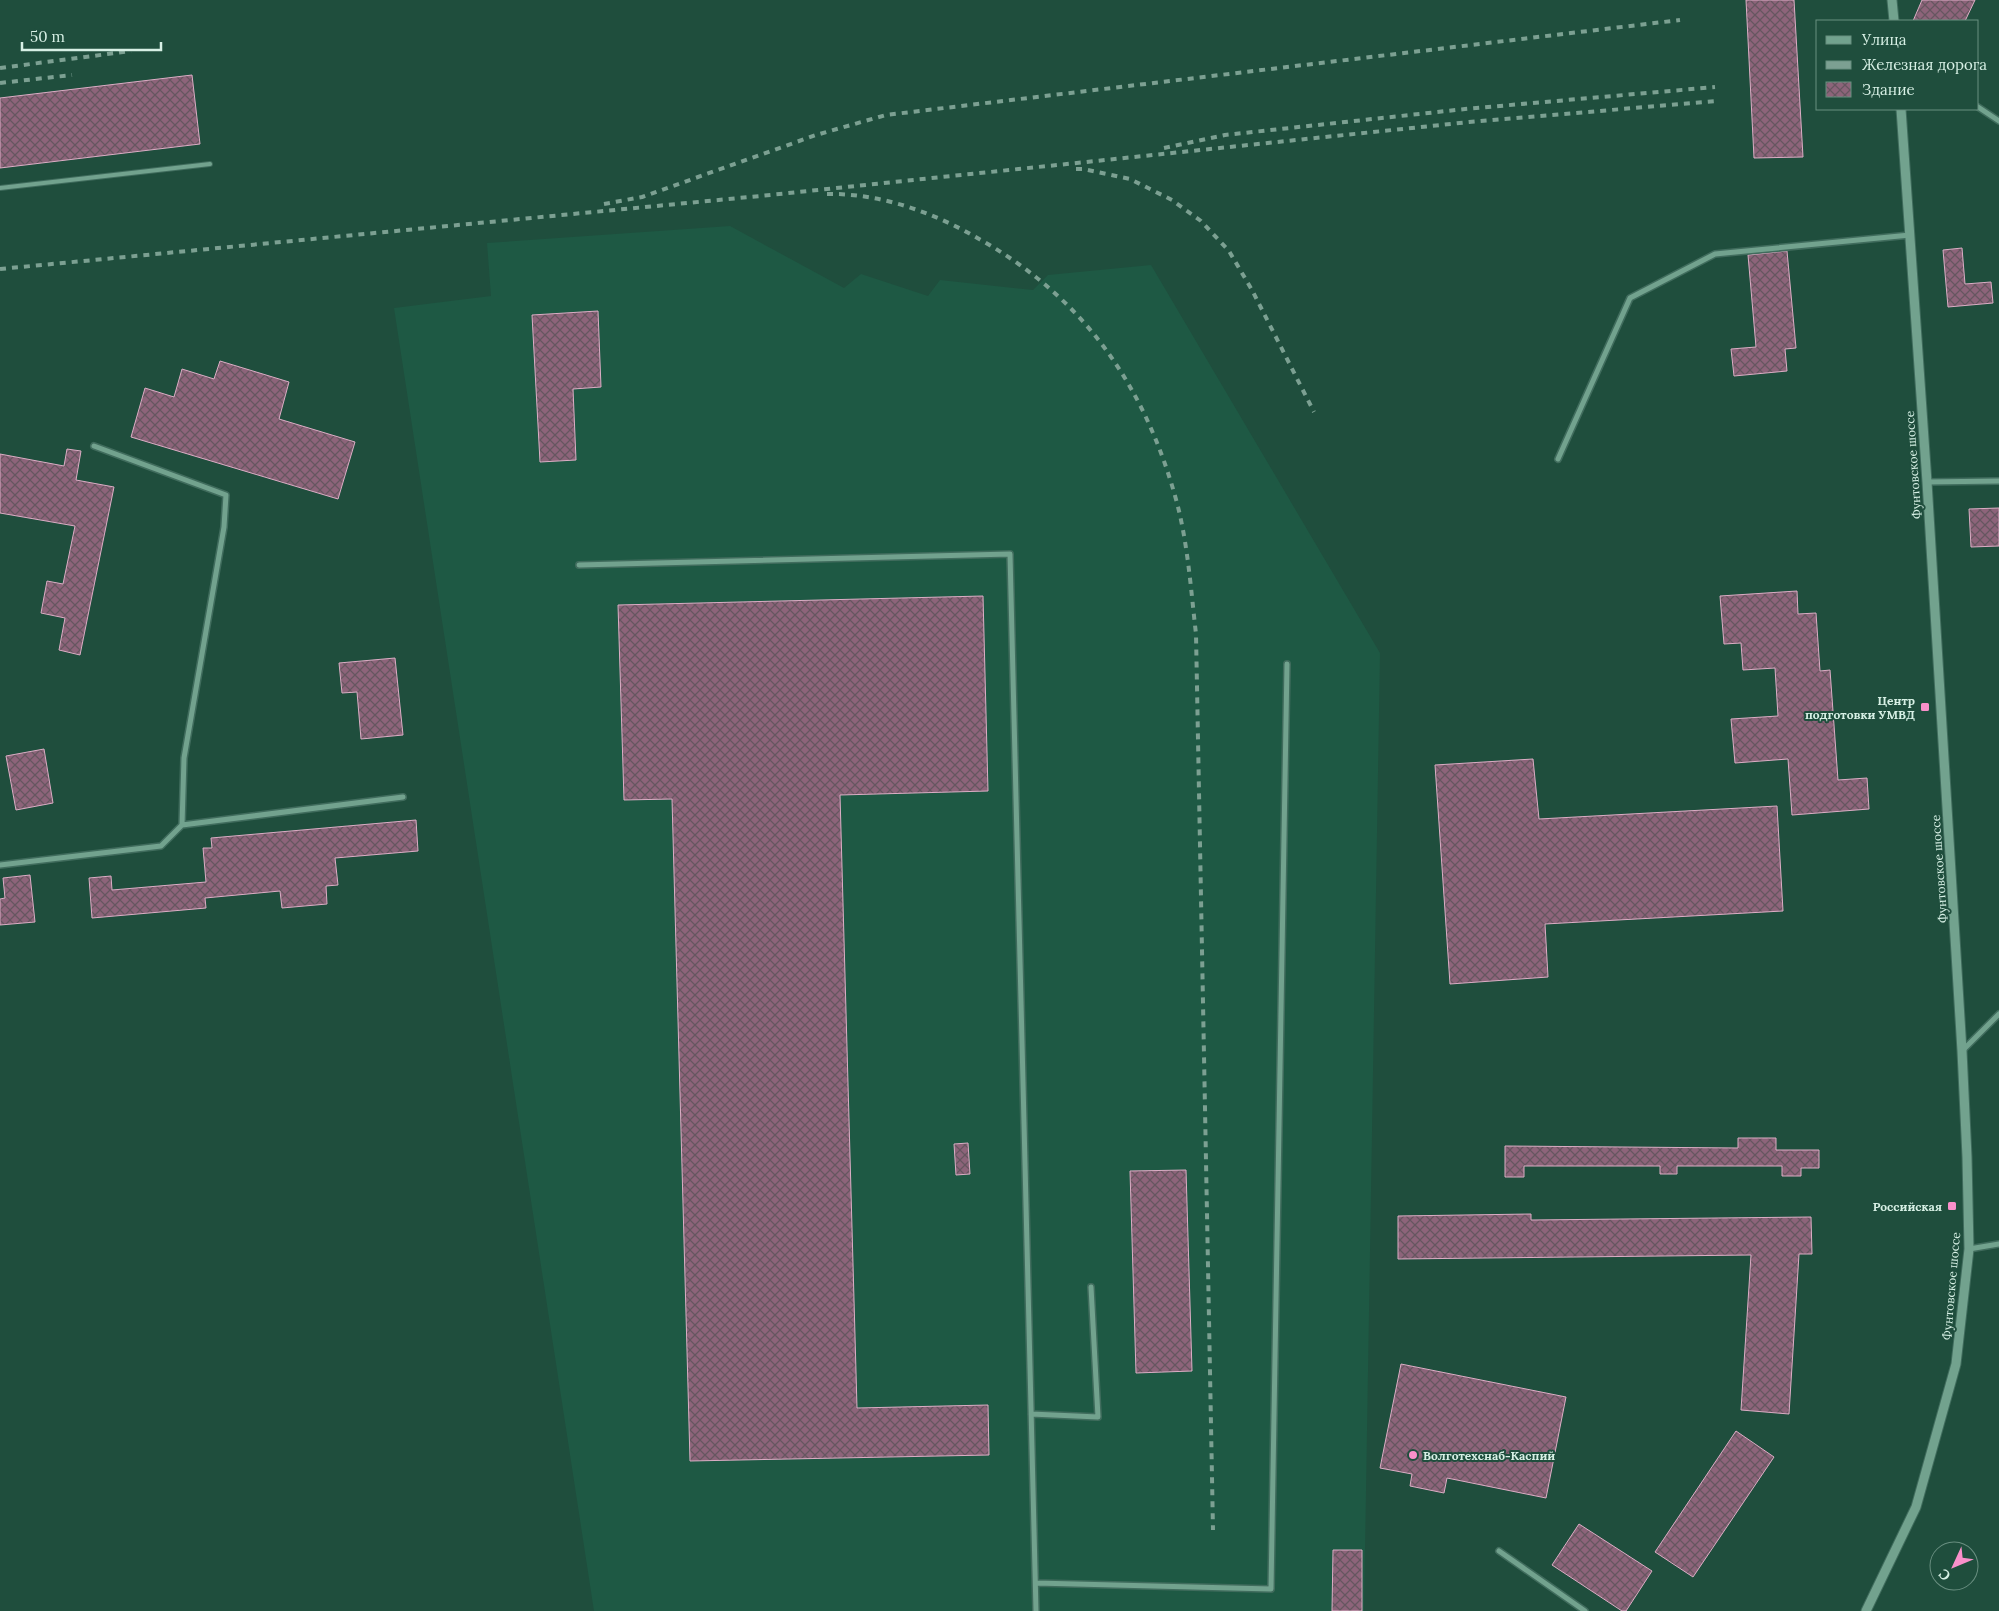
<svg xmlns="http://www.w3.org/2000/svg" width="1999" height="1611" font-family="Lora,serif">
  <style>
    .built { fill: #1e5944 }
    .building { fill: url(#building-cross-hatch); stroke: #dbaec5 }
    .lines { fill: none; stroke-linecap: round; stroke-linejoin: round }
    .service-casing { stroke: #406c5d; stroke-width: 6 }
    .minor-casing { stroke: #406c5d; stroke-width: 8 }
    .tertiary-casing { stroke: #406c5d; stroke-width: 11 }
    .service { stroke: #72a28e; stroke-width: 4 }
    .minor { stroke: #72a28e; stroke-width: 5 }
    .tertiary { stroke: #72a28e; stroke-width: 9 }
    .rail { stroke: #7ca092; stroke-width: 4; stroke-dasharray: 6 6; stroke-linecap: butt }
    .poi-dot { fill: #f990ca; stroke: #1f4e3d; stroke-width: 2 }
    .labels { text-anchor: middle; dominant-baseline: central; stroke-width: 4; stroke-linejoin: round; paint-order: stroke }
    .street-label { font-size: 12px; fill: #d7f0e5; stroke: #1f4e3d }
    .poi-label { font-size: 12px; font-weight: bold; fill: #d7f0e5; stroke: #1f4e3d; text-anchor: end }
  </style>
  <defs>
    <pattern id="building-cross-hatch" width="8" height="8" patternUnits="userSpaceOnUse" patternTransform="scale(1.25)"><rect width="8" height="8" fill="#8d647a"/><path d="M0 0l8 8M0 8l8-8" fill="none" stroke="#665660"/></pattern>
  </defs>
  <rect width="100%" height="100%" fill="#1f4e3d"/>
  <path class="built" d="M730 226 844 288 861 274 928 296 940 280 1033 290 1048 275 1151 265 1380 653 1364 1611H594L394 308 491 296 487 243Z"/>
  <path class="building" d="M1746 0H1794L1803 157 1754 158Z
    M1922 0H1975L1965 21H1913Z
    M192 75 200 144 0 168V98Z
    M1962 248 1965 284 1991 282 1993 303 1948 307 1943 250Z
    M1787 251 1796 348 1785 349 1787 371 1734 376 1731 349 1756 347 1748 255Z
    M598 311 601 387 573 389 576 460 540 462 532 315Z
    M220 361 289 382 279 419 355 442 338 499 131 437 145 388 174 397 182 369 214 379Z
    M67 449 81 451 76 480 114 487 80 655 59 650 65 618 41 613 47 581 63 584 75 526 0 513V454L64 466Z
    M1999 508V546L1971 547 1969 509Z
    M1797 591 1798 614 1816 613 1820 671 1830 670 1838 780 1867 778 1869 809 1792 815 1788 759 1735 763 1731 719 1778 716 1775 668 1743 670 1741 643 1724 644 1720 596Z
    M983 596 988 791 840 795 857 1408 988 1405 989 1455 690 1461 672 799 624 800 618 605Z
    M395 658 403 735 361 739 357 692 342 693 339 663Z
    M44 749 53 803 16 810 6 756Z
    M1533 759 1539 819 1777 806 1783 911 1545 924 1548 977 1450 984 1435 765Z
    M416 820 418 851 335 858 338 885 326 886 327 904 282 908 280 891 205 898 206 908 92 918 89 878 111 876 112 890 206 882 203 848H212L211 838Z
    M30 875 35 922 0 925V899L5 898 3 878Z
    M1738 1138H1776V1150H1819V1168H1801V1176H1782V1166H1677V1174H1660V1166H1524V1177H1505V1146L1738 1148Z
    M968 1143 970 1174 956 1175 954 1144Z
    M1186 1170 1192 1371 1136 1373 1130 1171Z
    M1531 1214V1220L1811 1217 1812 1254H1799L1789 1414 1741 1410 1751 1255 1398 1259V1216Z
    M1401 1364 1566 1397 1546 1498 1447 1478 1444 1493 1410 1486 1412 1474 1380 1468Z
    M1736 1431 1774 1457 1693 1577 1655 1552Z
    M1579 1524 1652 1571 1626 1611H1622L1552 1565Z
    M1333 1550H1362V1611H1332Z"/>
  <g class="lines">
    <defs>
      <path id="service" d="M0 188 210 164"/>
      <path id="minor" d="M1978 107 1999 121
        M1558 459 1630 298 1715 254 1910 235
        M1927 482 1999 481
        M579 565 1010 554 1036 1611
        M182 825 403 797
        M0 865 161 846 182 825 184 758 224 527 226 495 94 446
        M1963 1050 1999 1014
        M1969 1249 1999 1244
        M1031 1414 1098 1417 1091 1287
        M1499 1551 1585 1611
        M1036 1583 1271 1589 1287 664"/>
      <path id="tertiary" d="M1892 0 1894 21
        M1866 1611 1916 1507 1956 1364 1969 1249 1967 1157 1962 1051 1927 482 1901 109"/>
    </defs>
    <use href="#service" class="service-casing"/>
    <use href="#minor" class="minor-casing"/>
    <use href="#tertiary" class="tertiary-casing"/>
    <use href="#service" class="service"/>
    <use href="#minor" class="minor"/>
    <use href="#tertiary" class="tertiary"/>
    <path class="rail" d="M0 68 131 51
      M0 83 72 75
      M1164 148 1225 135 1465 109 1715 87
      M1076 169H1083L1130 179 1172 200 1201 221 1229 251 1252 290 1314 412
      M827 194C881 193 935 213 981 240 1086 300 1146 388 1177 503 1188 545 1191 591 1196 634L1213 1530
      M604 204 642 197 816 135 886 115 1680 20
      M0 269 760 196 1469 122 1717 101"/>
  </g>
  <g class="poi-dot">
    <rect x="1920" y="702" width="10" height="10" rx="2.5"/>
    <rect x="1947" y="1201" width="10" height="10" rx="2.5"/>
    <circle cx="1413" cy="1455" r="5"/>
  </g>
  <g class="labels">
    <g class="street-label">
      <text transform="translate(1913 465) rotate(-94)">Фунтовское шоссе</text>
      <text transform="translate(1939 869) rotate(-94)">Фунтовское шоссе</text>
      <text transform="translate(1951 1286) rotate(-85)">Фунтовское шоссе</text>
    </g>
    <g class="poi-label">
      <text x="1915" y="700">Центр<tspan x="1915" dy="14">подготовки УМВД</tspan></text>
      <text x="1942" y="1206">Российская</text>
      <text x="1423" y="1455" text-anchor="start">Волготехснаб-Каспий</text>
    </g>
  </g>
  <rect x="1816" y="20" width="162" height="90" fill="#1f4e3d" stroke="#698f80"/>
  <rect x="1826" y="36" width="25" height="8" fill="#72a28e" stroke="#698f80"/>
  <text x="1862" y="45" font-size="15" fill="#d7f0e5">Улица</text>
  <rect x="1826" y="61" width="25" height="8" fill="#7ca092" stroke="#698f80"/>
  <text x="1862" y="70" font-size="15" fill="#d7f0e5">Железная дорога</text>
  <rect x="1826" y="82" width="25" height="15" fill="url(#building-cross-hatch)" stroke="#698f80"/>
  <text x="1862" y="95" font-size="15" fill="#d7f0e5">Здание</text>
  <g transform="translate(1954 1566) rotate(226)"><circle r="24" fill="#1f4e3d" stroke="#698f80"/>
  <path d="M0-4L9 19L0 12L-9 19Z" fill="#f990ca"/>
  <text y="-8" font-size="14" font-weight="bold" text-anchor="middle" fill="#d7f0e5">С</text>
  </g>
  <path d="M22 42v8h139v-8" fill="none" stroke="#d7f0e5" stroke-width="2.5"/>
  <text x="30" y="42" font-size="15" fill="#d7f0e5" stroke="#1f4e3d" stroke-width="4" paint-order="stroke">50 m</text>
</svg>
